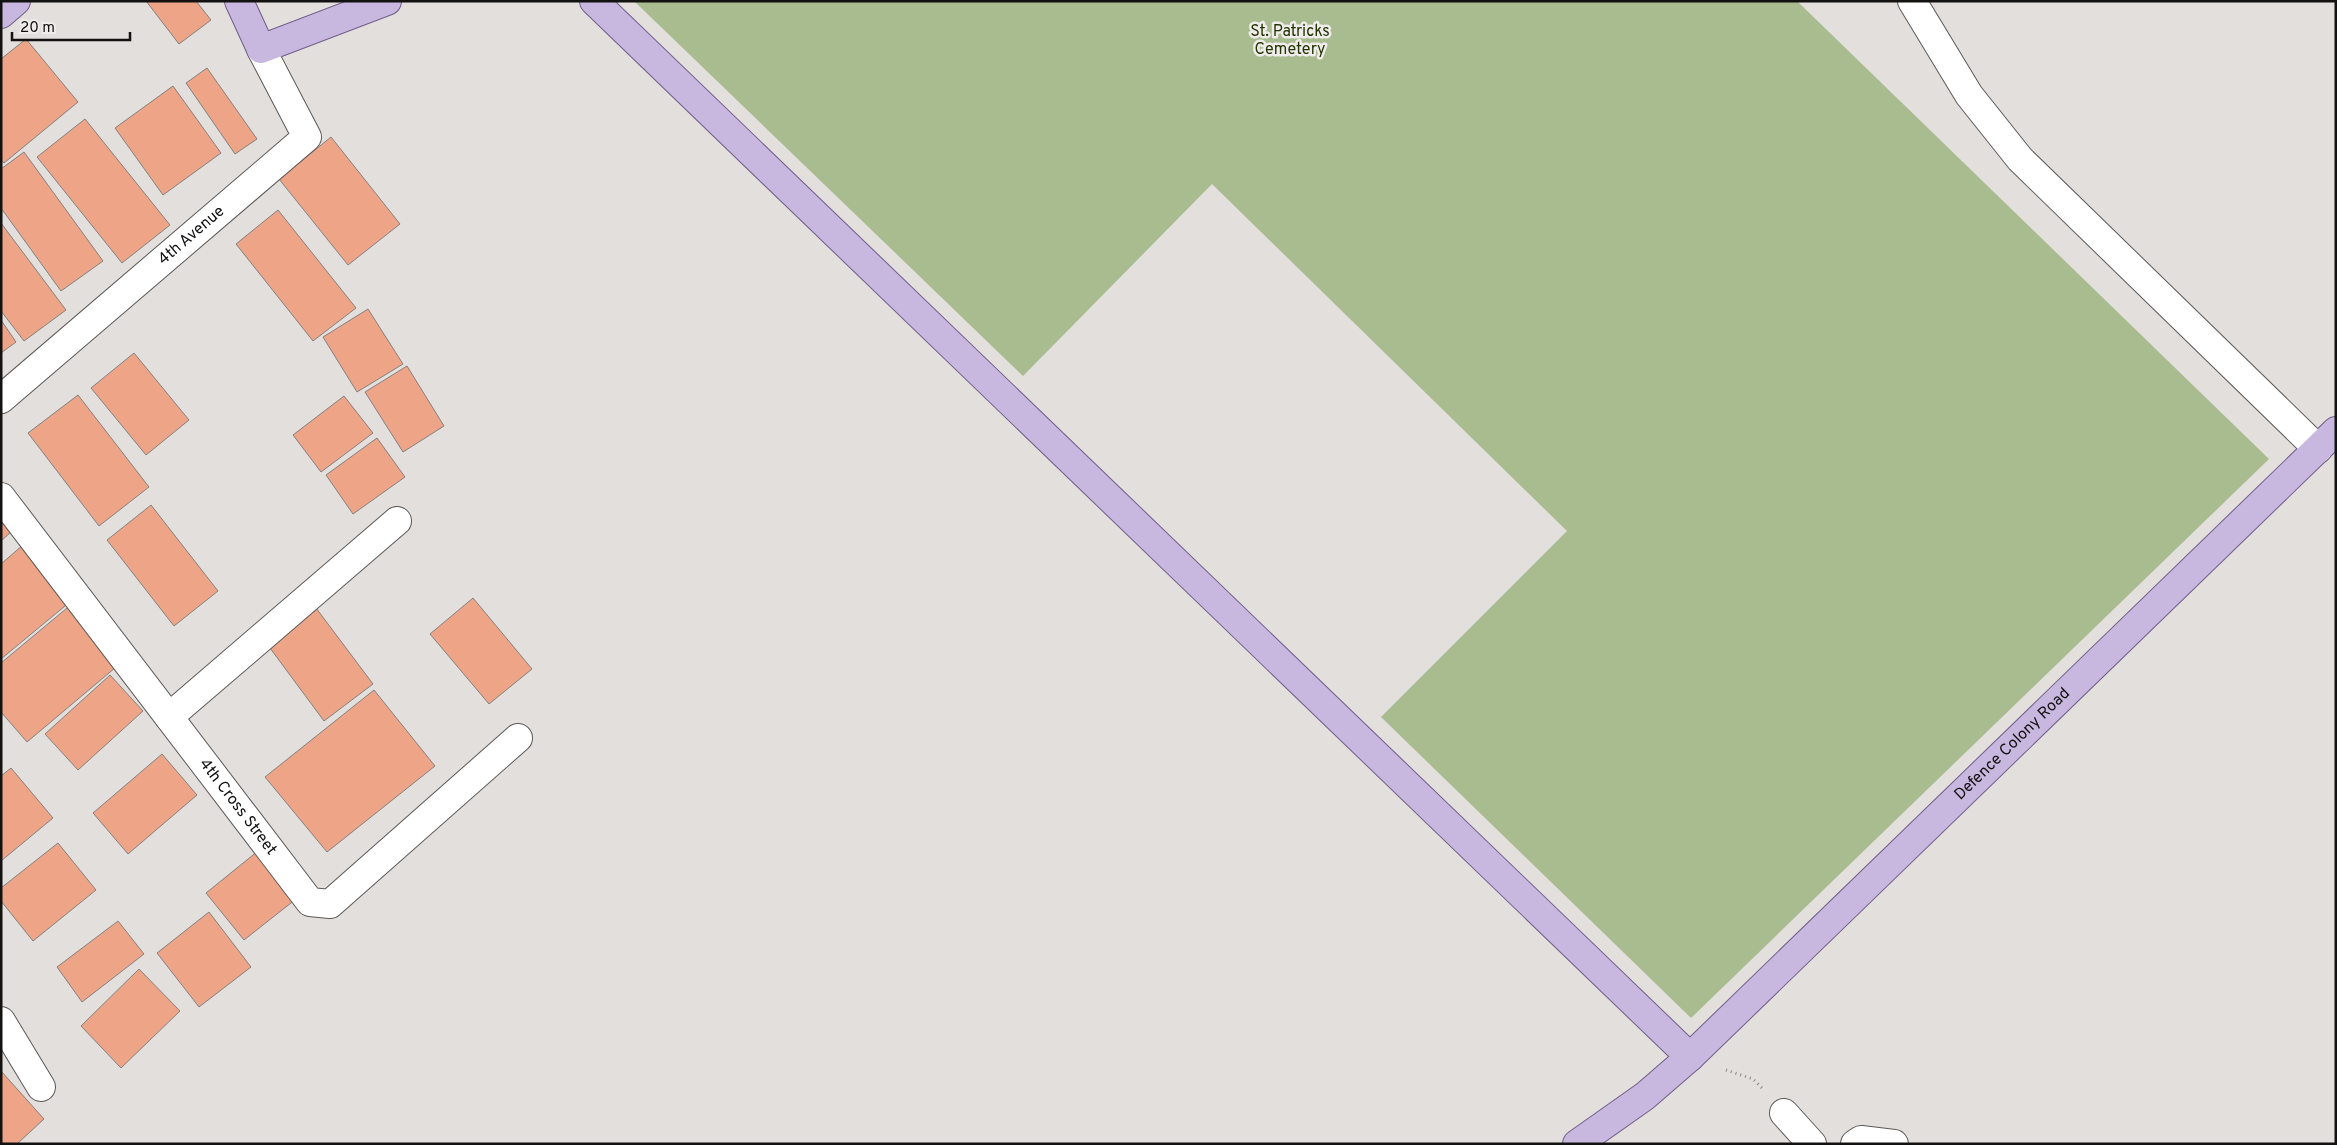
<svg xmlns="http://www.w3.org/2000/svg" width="2337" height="1145" font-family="Overpass,sans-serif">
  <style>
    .green { fill: #a8bc90 }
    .building { fill: #eea487; stroke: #84807f }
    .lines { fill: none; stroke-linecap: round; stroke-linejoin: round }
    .minor-casing { stroke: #5c5958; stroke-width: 30 }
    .major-casing { stroke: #715e89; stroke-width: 30 }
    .path { stroke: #888684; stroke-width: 3; stroke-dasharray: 1 4; stroke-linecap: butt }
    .minor { stroke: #fff; stroke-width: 28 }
    .major { stroke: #c8b7df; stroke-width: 28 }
    .labels { text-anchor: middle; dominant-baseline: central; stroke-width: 5; stroke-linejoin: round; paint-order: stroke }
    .park-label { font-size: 16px; fill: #223401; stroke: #efeceb }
    .street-label { font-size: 16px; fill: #131211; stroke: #efeceb }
  </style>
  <rect width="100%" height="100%" fill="#e2dfdd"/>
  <path class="green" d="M634 1H1797L2269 459 1691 1018 1381 717 1567 531 1212 184 1023 376Z"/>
  <path class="building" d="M146 1H196L211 20 179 44Z
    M26 39 78 102 4 163 1 160V59Z
    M207 68 257 139 235 154 186 83Z
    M173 86 221 153 163 195 115 128Z
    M85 119 170 225 122 263 37 157Z
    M331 137 400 224 348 265 279 179Z
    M24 152 103 261 61 291 1 208V169Z
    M278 210 356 308 313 341 236 244Z
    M1 223 66 310 24 341 1 311Z
    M368 309 403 364 357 392 323 337Z
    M1 320 16 342 1 353Z
    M134 353 189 420 146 455 91 388Z
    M407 366 444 426 403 452 365 392Z
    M78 395 149 487 99 526 28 433Z
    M344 396 373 433 321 472 293 435Z
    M377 438 405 477 353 514 326 475Z
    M151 505 218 591 174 626 107 540Z
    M1 520 12 531 1 541Z
    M23 545 71 601 1 659V564Z
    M473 598 532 669 489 704 430 634Z
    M73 603 122 662 27 742 1 712V663Z
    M316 608 373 684 324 721 267 644Z
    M110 675 143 711 78 770 45 734Z
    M374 690 435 766 327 852 265 777Z
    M162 754 197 795 128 854 93 813Z
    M11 768 53 818 1 861V776Z
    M58 843 96 890 33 941 1 901V888Z
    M258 851 296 899 244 940 206 893Z
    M209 912 251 967 199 1007 157 953Z
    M118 921 144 954 82 1002 57 967Z
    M139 969 180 1011 121 1068 81 1026Z
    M1 1071 44 1119 17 1144H1Z"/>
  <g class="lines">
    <defs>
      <g id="minor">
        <path d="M1912 1 1969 95 2020 159 2318 449"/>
        <path id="s1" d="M1 399 307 137 261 49"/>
        <path id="s2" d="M1 497 310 902 330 904 518 738"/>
        <path d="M169 717 397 521"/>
        <path d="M1 1021 41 1087"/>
        <path d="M1784 1113 1812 1144"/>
        <path d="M1855 1144 1861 1140 1894 1144"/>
      </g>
      <g id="major">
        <path d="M239 1 261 49 387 1"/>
        <path d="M594 1 1690 1057"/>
        <path d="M1 14 16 1"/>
        <path id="s3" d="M1577 1144 1645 1096 1690 1057 2336 431"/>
      </g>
    </defs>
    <use href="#minor" class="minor-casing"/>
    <use href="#major" class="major-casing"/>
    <path class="path" d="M1726 1070 1753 1079 1762 1088"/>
    <use href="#minor" class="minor"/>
    <use href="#major" class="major"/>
  </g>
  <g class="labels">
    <g class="park-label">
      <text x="1290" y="32">St. Patricks<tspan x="1290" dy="18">Cemetery</tspan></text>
    </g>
    <g class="street-label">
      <text stroke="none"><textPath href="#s1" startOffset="251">4th Avenue</textPath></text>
      <text stroke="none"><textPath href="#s3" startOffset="592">Defence Colony Road</textPath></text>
      <text stroke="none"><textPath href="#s2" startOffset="390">4th Cross Street</textPath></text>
    </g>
  </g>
  <rect width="2337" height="1145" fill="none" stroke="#131211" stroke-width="5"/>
  <path d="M12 32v8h118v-8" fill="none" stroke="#131211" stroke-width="2.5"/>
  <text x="20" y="32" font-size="15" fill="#131211" stroke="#efeceb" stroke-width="4" paint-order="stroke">20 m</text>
</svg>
